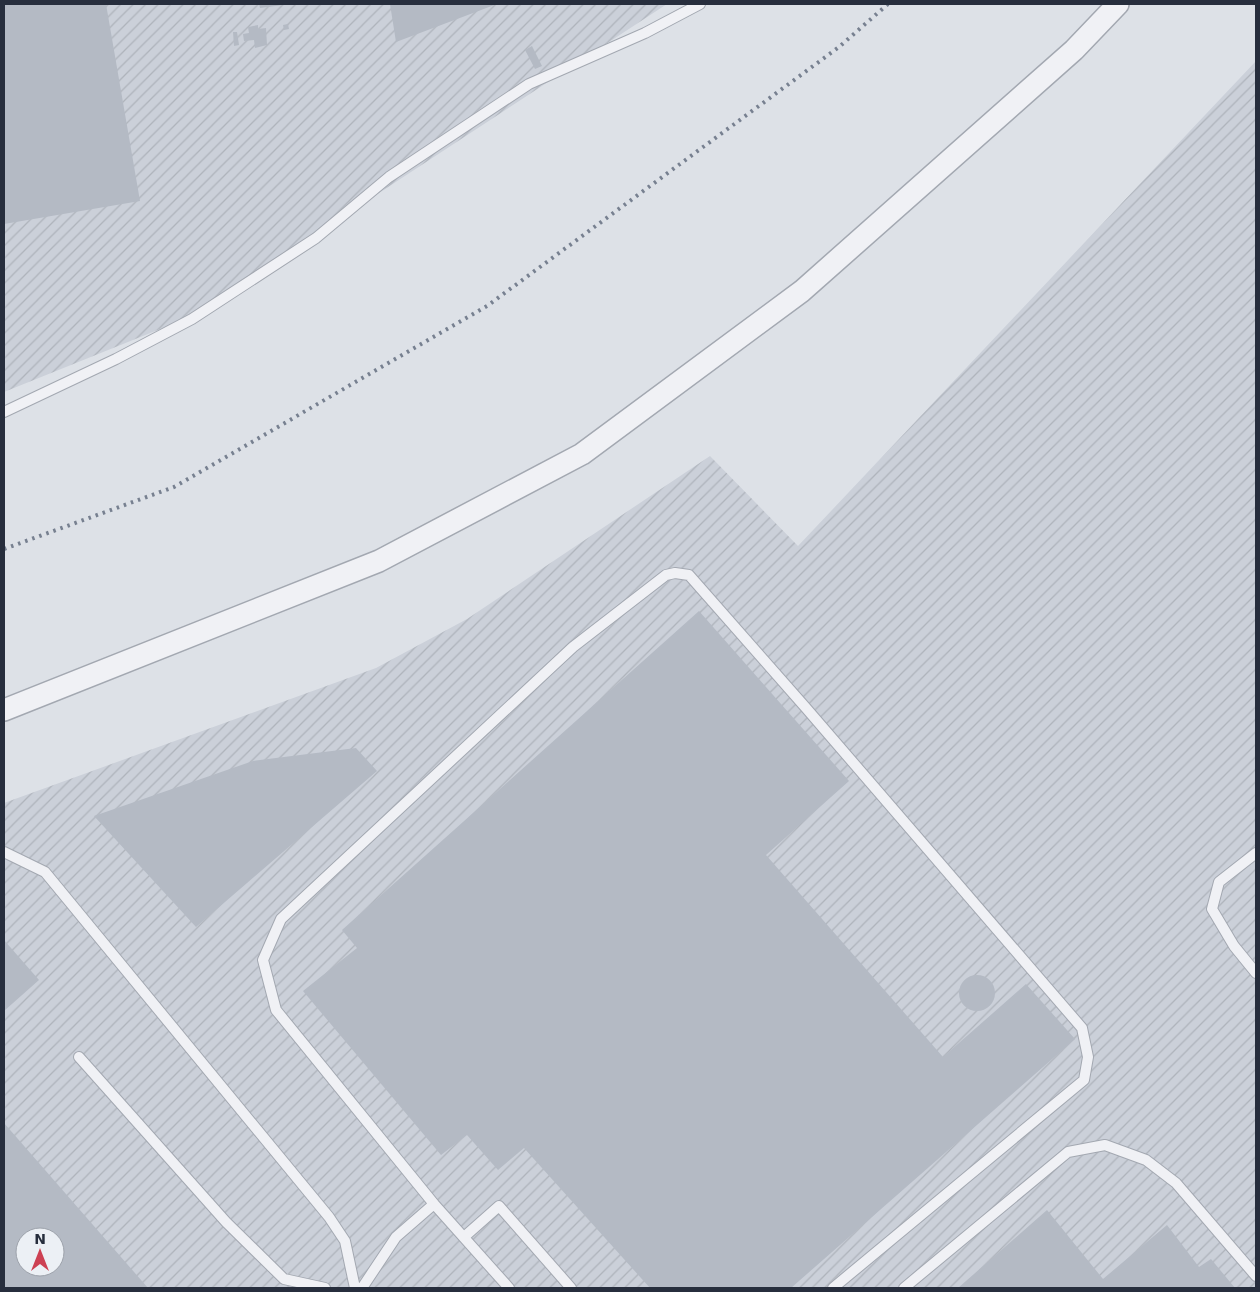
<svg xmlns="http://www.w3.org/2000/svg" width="1260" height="1292" font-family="'DejaVu Sans',sans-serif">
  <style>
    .industrial { fill: url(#industrial-furrows); fill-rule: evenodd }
    .building { fill: #b4bac4; fill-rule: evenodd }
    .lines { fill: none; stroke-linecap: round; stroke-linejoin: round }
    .lane-casing { stroke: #a3a8b1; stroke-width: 12 }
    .street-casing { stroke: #a3a8b1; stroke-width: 24 }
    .lane { stroke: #f0f1f5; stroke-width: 10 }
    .street { stroke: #f0f1f5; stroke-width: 21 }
    .rail { stroke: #778090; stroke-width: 4; stroke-dasharray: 2.5 5; stroke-linecap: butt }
  </style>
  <defs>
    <pattern id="industrial-furrows" width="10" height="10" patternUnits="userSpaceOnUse" patternTransform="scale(1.25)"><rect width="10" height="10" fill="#cbd0d9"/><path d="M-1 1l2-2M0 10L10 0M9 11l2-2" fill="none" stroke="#aeb3bb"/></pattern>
  </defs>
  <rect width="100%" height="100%" fill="#dde1e7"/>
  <path class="industrial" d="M4 4H667L190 317 4 392Z
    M1256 61V1288H4V803L376 668 467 619 710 456 798 546ZM25 1237H55V1267H25Z"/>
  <path class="building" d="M4 4H106L140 201 4 224Z
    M259 4H283V5L260 8Z
    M390 4H497L396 42Z
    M288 24 289 29 284 30 283 25Z
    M258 25V29L266 28 267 45 255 48 254 40 244 41 243 34 249 33 248 27Z
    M233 32H237L239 45 234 46Z
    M532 46 542 66 535 69 525 50Z
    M699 611 849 781 766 855 943 1057 1026 984 1075 1039 791 1288H650L524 1148 498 1170 467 1135 441 1155 303 991 357 948 342 930Z
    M356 748 377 771 196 927 94 816 253 761Z
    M4 940 39 980 4 1011Z
    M959 993a18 18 0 1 1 36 0a18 18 0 1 1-36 0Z
    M4 1123 148 1288H4ZM25 1237H55V1267H25Z
    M1047 1210 1103 1279 1167 1225 1199 1267 1211 1259 1235 1288H958Z"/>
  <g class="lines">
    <defs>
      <path id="lane" d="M4 412 116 359 192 319 316 238 389 177 529 84 645 33 700 4
        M4 852 45 872 329 1217 345 1241 355 1288
        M1256 853 1219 882 1212 909 1234 946 1256 973
        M79 1057 226 1222 284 1279 325 1288
        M434 1204 509 1288
        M464 1237 499 1206 571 1288
        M362 1288 396 1237 434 1204 276 1010 263 960 281 919 573 647 666 575 675 573 689 575 806 708 1082 1028 1088 1057 1084 1080 833 1288
        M904 1288 1068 1152 1105 1145 1146 1160 1176 1183 1256 1276"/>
      <path id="street" d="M4 710 379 561 582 454 802 291 1074 50 1118 4"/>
    </defs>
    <use href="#lane" class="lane-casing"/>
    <use href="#street" class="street-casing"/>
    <use href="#lane" class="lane"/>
    <use href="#street" class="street"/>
    <path class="rail" d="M4 549 174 487 487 306 839 47 888 4"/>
  </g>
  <rect width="1260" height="1292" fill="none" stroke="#272e3d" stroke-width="10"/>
  <g transform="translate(40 1252)"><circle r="24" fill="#ecf0f5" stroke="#9da2ab"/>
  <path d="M0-4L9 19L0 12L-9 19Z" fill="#cd4153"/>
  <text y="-8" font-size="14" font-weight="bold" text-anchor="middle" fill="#272e3d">N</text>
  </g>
</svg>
